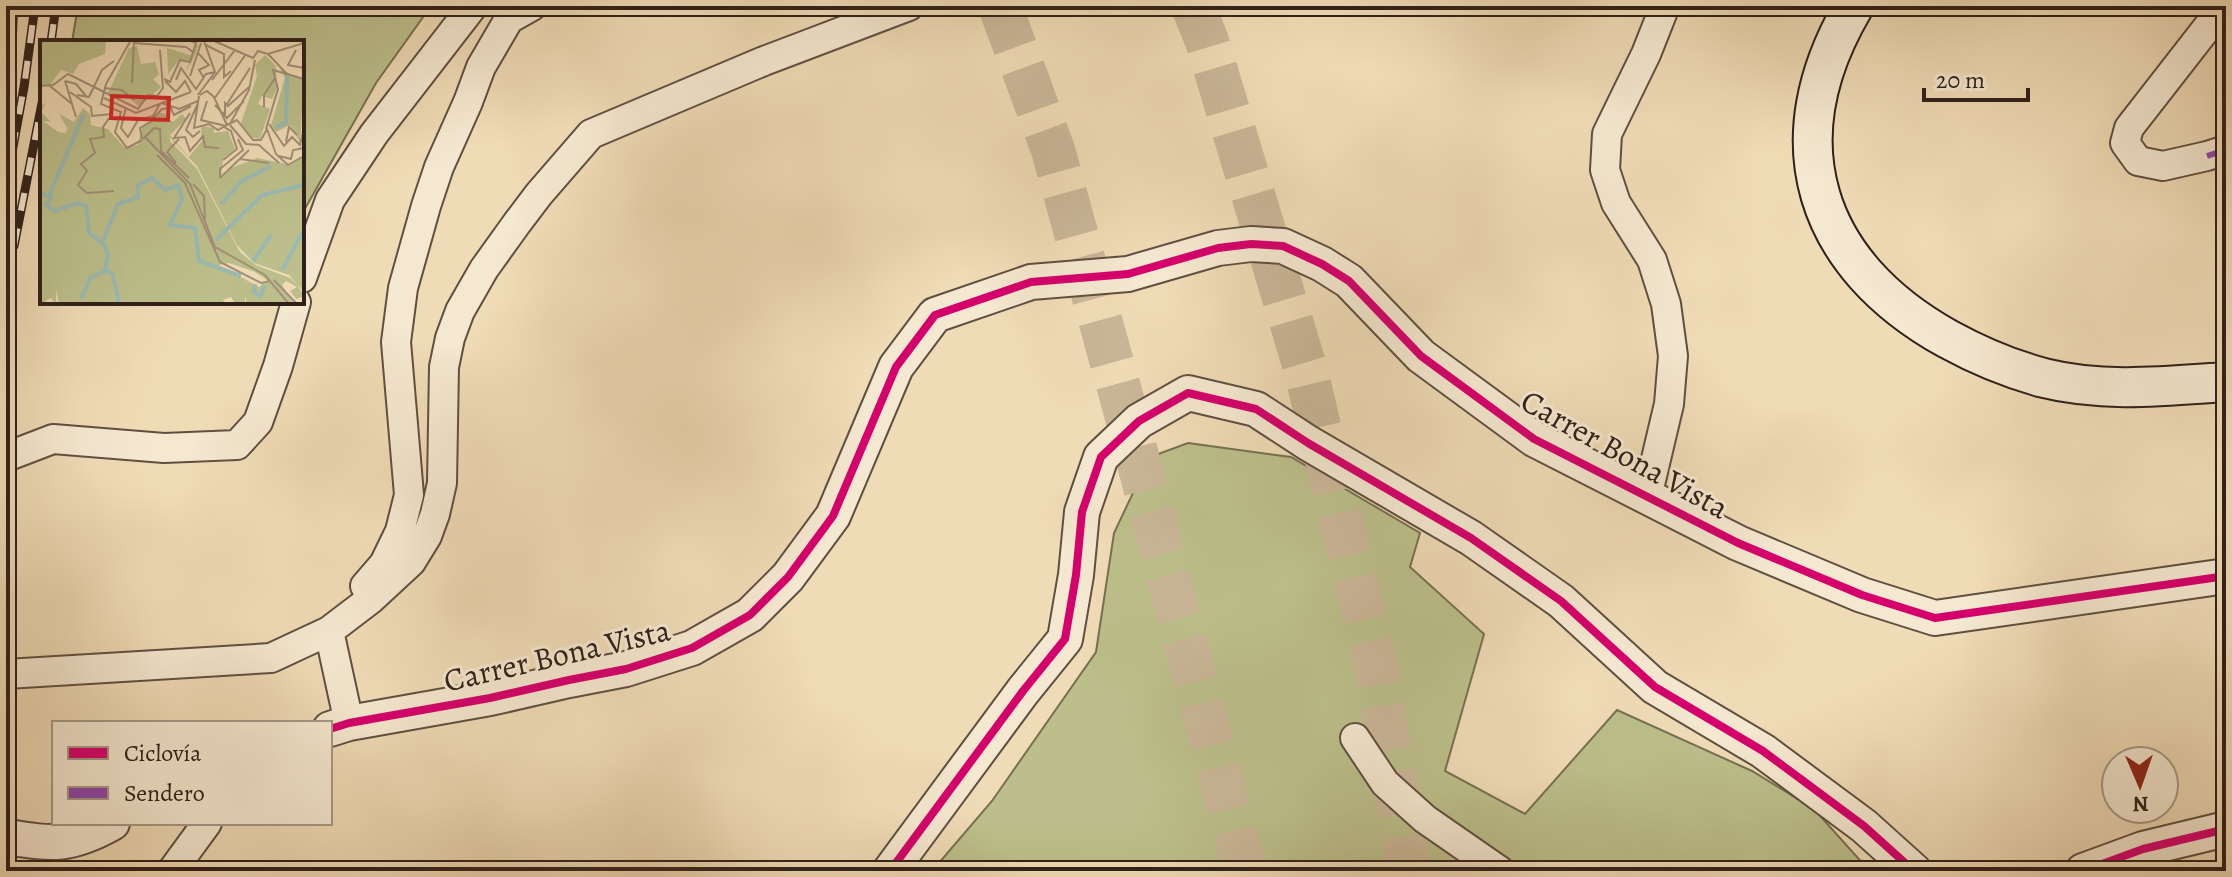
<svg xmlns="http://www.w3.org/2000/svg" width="2232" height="877" font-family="Alegreya,serif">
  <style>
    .green { fill: #bcbf8b; stroke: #767052; stroke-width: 2 }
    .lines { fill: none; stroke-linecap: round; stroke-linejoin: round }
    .motorway-tunnel { stroke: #c9b697; stroke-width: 44; stroke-dasharray: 44 22; stroke-linecap: butt }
    .minor-casing { stroke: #604f41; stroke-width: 32 }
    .tertiary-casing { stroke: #604f41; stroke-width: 38 }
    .secondary-casing { stroke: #30201a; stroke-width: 42 }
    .minor { stroke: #f5e8d0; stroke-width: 28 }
    .tertiary { stroke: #f5e8d0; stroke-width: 34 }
    .secondary { stroke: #f5e8d0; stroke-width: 38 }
    .rail-casing { stroke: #30201a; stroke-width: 9 }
    .rail { stroke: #f5e8d0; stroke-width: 6; stroke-dasharray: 18; stroke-linecap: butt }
    .quiet { stroke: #8e44ad; stroke-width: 6; stroke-dasharray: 12 6; stroke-linecap: butt }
    .cycleway-casing { stroke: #f5e8d0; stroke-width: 13 }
    .cycleway { stroke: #d6006c; stroke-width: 8 }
    .labels { text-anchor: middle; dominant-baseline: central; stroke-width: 6; stroke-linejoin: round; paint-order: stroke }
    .street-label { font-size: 32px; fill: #30201a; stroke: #f5e8d0 }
    .inset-river { fill: none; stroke: #9abab3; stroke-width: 4 }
    .inset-road { fill: none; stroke: #a39078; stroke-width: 2 }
    .view { fill: #d62828; fill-opacity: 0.15; stroke: #d62828; stroke-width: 4 }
    .inset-edge { fill: none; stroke: #30201a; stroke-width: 4 }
  </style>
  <rect width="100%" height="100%" fill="#efdbb6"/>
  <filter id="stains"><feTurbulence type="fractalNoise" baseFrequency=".0025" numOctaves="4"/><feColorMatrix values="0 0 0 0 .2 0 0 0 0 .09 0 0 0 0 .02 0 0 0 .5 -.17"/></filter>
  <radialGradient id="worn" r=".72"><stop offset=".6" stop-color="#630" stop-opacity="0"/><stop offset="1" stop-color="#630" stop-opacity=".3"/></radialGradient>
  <path class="green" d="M6 6H18L12 89 6 85Z
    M78 6H431L376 83 302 214V42H72Z
    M1188 443 1291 457 1420 533 1410 567 1484 634 1445 771 1525 814 1617 710 1752 771 1814 809 1865 866 1873 871H932L992 801 1096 652 1114 533 1150 457Z"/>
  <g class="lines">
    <path class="motorway-tunnel" d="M1000 6 1053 150 1124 406 1245 871
      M1193 6 1207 41 1306 371 1376 667 1409 871"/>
    <defs>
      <path id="minor" d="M2224 6 2129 128 2125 143 2138 161 2163 166 2207 156 2226 150
        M302 278 330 200 374 134 473 6
        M6 457 53 439 164 448 237 445 258 422 278 366 296 302
        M1647 497 1669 404 1673 356 1666 304 1652 260 1616 203 1605 170 1607 134 1646 54 1665 6
        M365 586 384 564 400 531 409 495 396 342 403 288 426 206 439 167 468 102 481 67 509 19 532 6
        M329 631 349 723
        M6 674 271 658 329 631 371 599 411 562 427 536 435 514 442 483 444 367 450 338 460 311 484 269 517 223 539 194 591 134 764 61 909 6
        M1355 738 1385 783 1425 819 1500 871
        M172 871 207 823"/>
      <path id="tertiary" d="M330 729 349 723 490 698 569 680 626 669 692 648 750 615 788 577 833 516 896 367 935 315 1031 282 1128 274 1218 248 1251 244 1283 246 1322 264 1349 281 1421 356 1534 439 1738 543 1862 595 1935 618 2226 576
        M6 837C53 844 69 847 112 823
        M890 871 1023 691 1065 639 1076 575 1082 512 1101 457 1139 421 1188 393 1256 409 1308 443 1471 538 1561 601 1655 687 1763 751 1864 826 1914 871
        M2083 871 2143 849 2226 829"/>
      <path id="secondary" d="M1854 6C1774 141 1813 264 1948 339 1979 356 2010 369 2044 378 2104 393 2165 386 2226 382"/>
    </defs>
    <use href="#minor" class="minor-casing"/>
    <use href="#tertiary" class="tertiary-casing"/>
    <use href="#secondary" class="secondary-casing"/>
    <use href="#minor" class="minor"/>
    <use href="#tertiary" class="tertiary"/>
    <use href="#secondary" class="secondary"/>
    <defs>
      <path id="rail" d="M51 42 56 6
        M6 185 24 87 35 6
        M14 246 42 103"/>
    </defs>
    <use href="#rail" class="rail-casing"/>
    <use href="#rail" class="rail"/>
    <path class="quiet" d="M2207 156 2226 150"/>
    <defs>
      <path id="cycleway" d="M330 729 349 723 490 698 569 680 626 669 692 648 750 615 788 577 833 516 896 367 935 315 1031 282 1128 274 1218 248 1251 244 1283 246 1322 264 1349 281 1421 356 1534 439 1738 543 1862 595 1935 618 2226 576
        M890 871 1023 691 1065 639 1076 575 1082 512 1101 457 1139 421 1188 393 1256 409 1308 443 1471 538 1561 601 1655 687 1763 751 1864 826 1914 871
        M2083 871 2143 849 2226 829"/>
    </defs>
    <use href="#cycleway" class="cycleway-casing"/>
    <use href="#cycleway" class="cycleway"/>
  </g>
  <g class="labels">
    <g class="street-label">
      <text transform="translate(1625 454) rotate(29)">Carrer Bona Vista</text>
      <text transform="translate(557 655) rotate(-13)">Carrer Bona Vista</text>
    </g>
  </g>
  <g transform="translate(40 40)">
    <rect width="264" height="264" fill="#efdbb6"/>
    <path d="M0 0H66L65 14 39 24 33 34 21 30 10 45H0ZM156 0 158 6 154 17 145 33 150 21 139 20 128 34 127 8 153 16ZM97 6 101 24 115 22 119 34 113 39 121 47 99 67 90 58 67 55 89 8ZM225 15 236 26 237 48 232 59 222 56 218 64 230 69 220 99 209 97 201 83 217 36 215 25ZM240 29 264 40 260 103 250 85 236 92 231 85 245 38ZM6 62 1 72 11 82 3 81 18 92 26 93 27 88 19 74 34 82 43 68 50 74 51 85 68 89 84 107 98 105 102 88 121 73 127 75 130 101 157 129 200 212 216 225 250 238 257 244 264 256 256 259 250 251 257 247 246 241 242 245 254 264H207L205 255V264H195L191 257 183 260 186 264H19L16 249V264L11 258 0 264V67ZM189 223 215 232 227 240 219 247 179 225ZM142 74 146 79 130 95 149 117 162 101 161 86 174 88V93L188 91 195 109 183 118 181 139 191 128 217 118 251 125 264 116V252L249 235 214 223 197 205 157 126 129 96 128 78 133 82Z" fill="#bcbf8b" fill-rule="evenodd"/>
    <path class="inset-river" d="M235 88 246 82 247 36M0 153 11 157 6 165 15 171 37 163 46 166 49 193 62 203 78 164 98 157V145L112 138 125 150 138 145 142 159 130 185 155 188 159 221 201 236M9 156 44 74M181 164 202 141 231 126M176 200 222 155 264 145M63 203 68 214 65 229 73 235 79 264M213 221 231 195M242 230 264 189M215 244 214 252 220 256 225 246M41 259 50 238 66 230"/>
    <path class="inset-road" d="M91 0 66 44 61 64 81 72 75 92 87 108 102 100M172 0 213 18 218 11 228 14 264 3M94 3 146 7 153 12M164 4 184 14V37L191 31M256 10 248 25 264 28M158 13 169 25 159 30 164 38M228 14 247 34 264 39M150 36 161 3M124 39 130 42 140 20 150 22 156 3 149 0M136 40 141 28 156 49 166 34 175 32M172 40 195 10M25 41 36 77M25 41 36 44 46 56M125 41 136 52 145 41 151 52M92 43 94 0M0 46 13 45 28 34 98 69 108 55 117 56 123 48 120 10M10 46 32 64M64 48 82 50 94 60M30 52 51 67 52 76 72 74M37 55 49 57 62 30 74 21M158 55 175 32 164 1M160 55 167 51 174 57 187 85M159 56 154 88 169 84 178 90 187 85M64 58 96 73 151 52M174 59 206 14M167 61 161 80 186 86M122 63 139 69 158 61M158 63 146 90 153 97 160 91M187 64 210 28M175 65 187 78 204 61M86 67 81 88 88 97 98 80 113 76 120 64M224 67V55L235 38M181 72 185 74V63L188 66 209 47M150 73 134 98 145 97 150 111 163 96 165 107 179 108M72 74 63 87 64 97 50 99 55 113 41 124 47 131 38 145 47 153 74 151M111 81 122 69 131 68 134 75 151 66M191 82 209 50 215 20M229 84 244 106 252 97 260 105 264 88M187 85 197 80 213 100H221L227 89 236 114 248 125 264 116M190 85 206 104 219 105 239 123M226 89 238 49 233 30 247 34M106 98 150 144 175 207 225 235 249 264M102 99 100 88 112 81M103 99 114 88 120 89 121 111 149 138M246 102 249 87 257 95M117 115 145 143 180 222 221 243 231 241M239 116 251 119 253 110 264 108M200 119 229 123M183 120 197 109 191 91 184 87M136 123 127 112 139 99M180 138V129L203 110 198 99M180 138 209 110M153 144 164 156 165 179M234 240 257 264"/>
    <path class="view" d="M72 56 129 58 128 80 71 78Z"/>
    <rect width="264" height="264" class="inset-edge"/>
  </g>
  <rect width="2232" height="877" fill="none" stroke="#efdbb6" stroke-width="32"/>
  <rect x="8" y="8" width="2216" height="861" fill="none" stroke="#30201a" stroke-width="4"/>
  <rect x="16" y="16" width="2200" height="845" fill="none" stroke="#30201a" stroke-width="2"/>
  <rect x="52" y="721" width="280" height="104" fill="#f5e8d0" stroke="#a69887" stroke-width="2"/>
  <rect x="68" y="747" width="40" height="12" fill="#d6006c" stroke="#a69887" stroke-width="2"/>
  <text x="124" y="761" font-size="24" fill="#30201a">Ciclovía</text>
  <rect x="68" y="787" width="40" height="12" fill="#8e44ad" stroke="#a69887" stroke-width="2"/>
  <text x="124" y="801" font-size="24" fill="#30201a">Sendero</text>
  <g transform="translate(2140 785) rotate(178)"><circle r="38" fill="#f5e8d0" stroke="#a69887" stroke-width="2"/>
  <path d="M0-6L14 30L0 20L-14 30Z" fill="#8f2418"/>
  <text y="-12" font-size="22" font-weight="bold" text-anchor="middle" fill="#30201a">N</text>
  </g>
  <path d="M1924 88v12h104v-12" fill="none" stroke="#30201a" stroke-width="4"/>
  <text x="1936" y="88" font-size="24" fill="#30201a" stroke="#f5e8d0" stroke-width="6" paint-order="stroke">20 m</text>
  <rect width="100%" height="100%" filter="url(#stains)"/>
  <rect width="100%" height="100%" fill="url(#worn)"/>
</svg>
